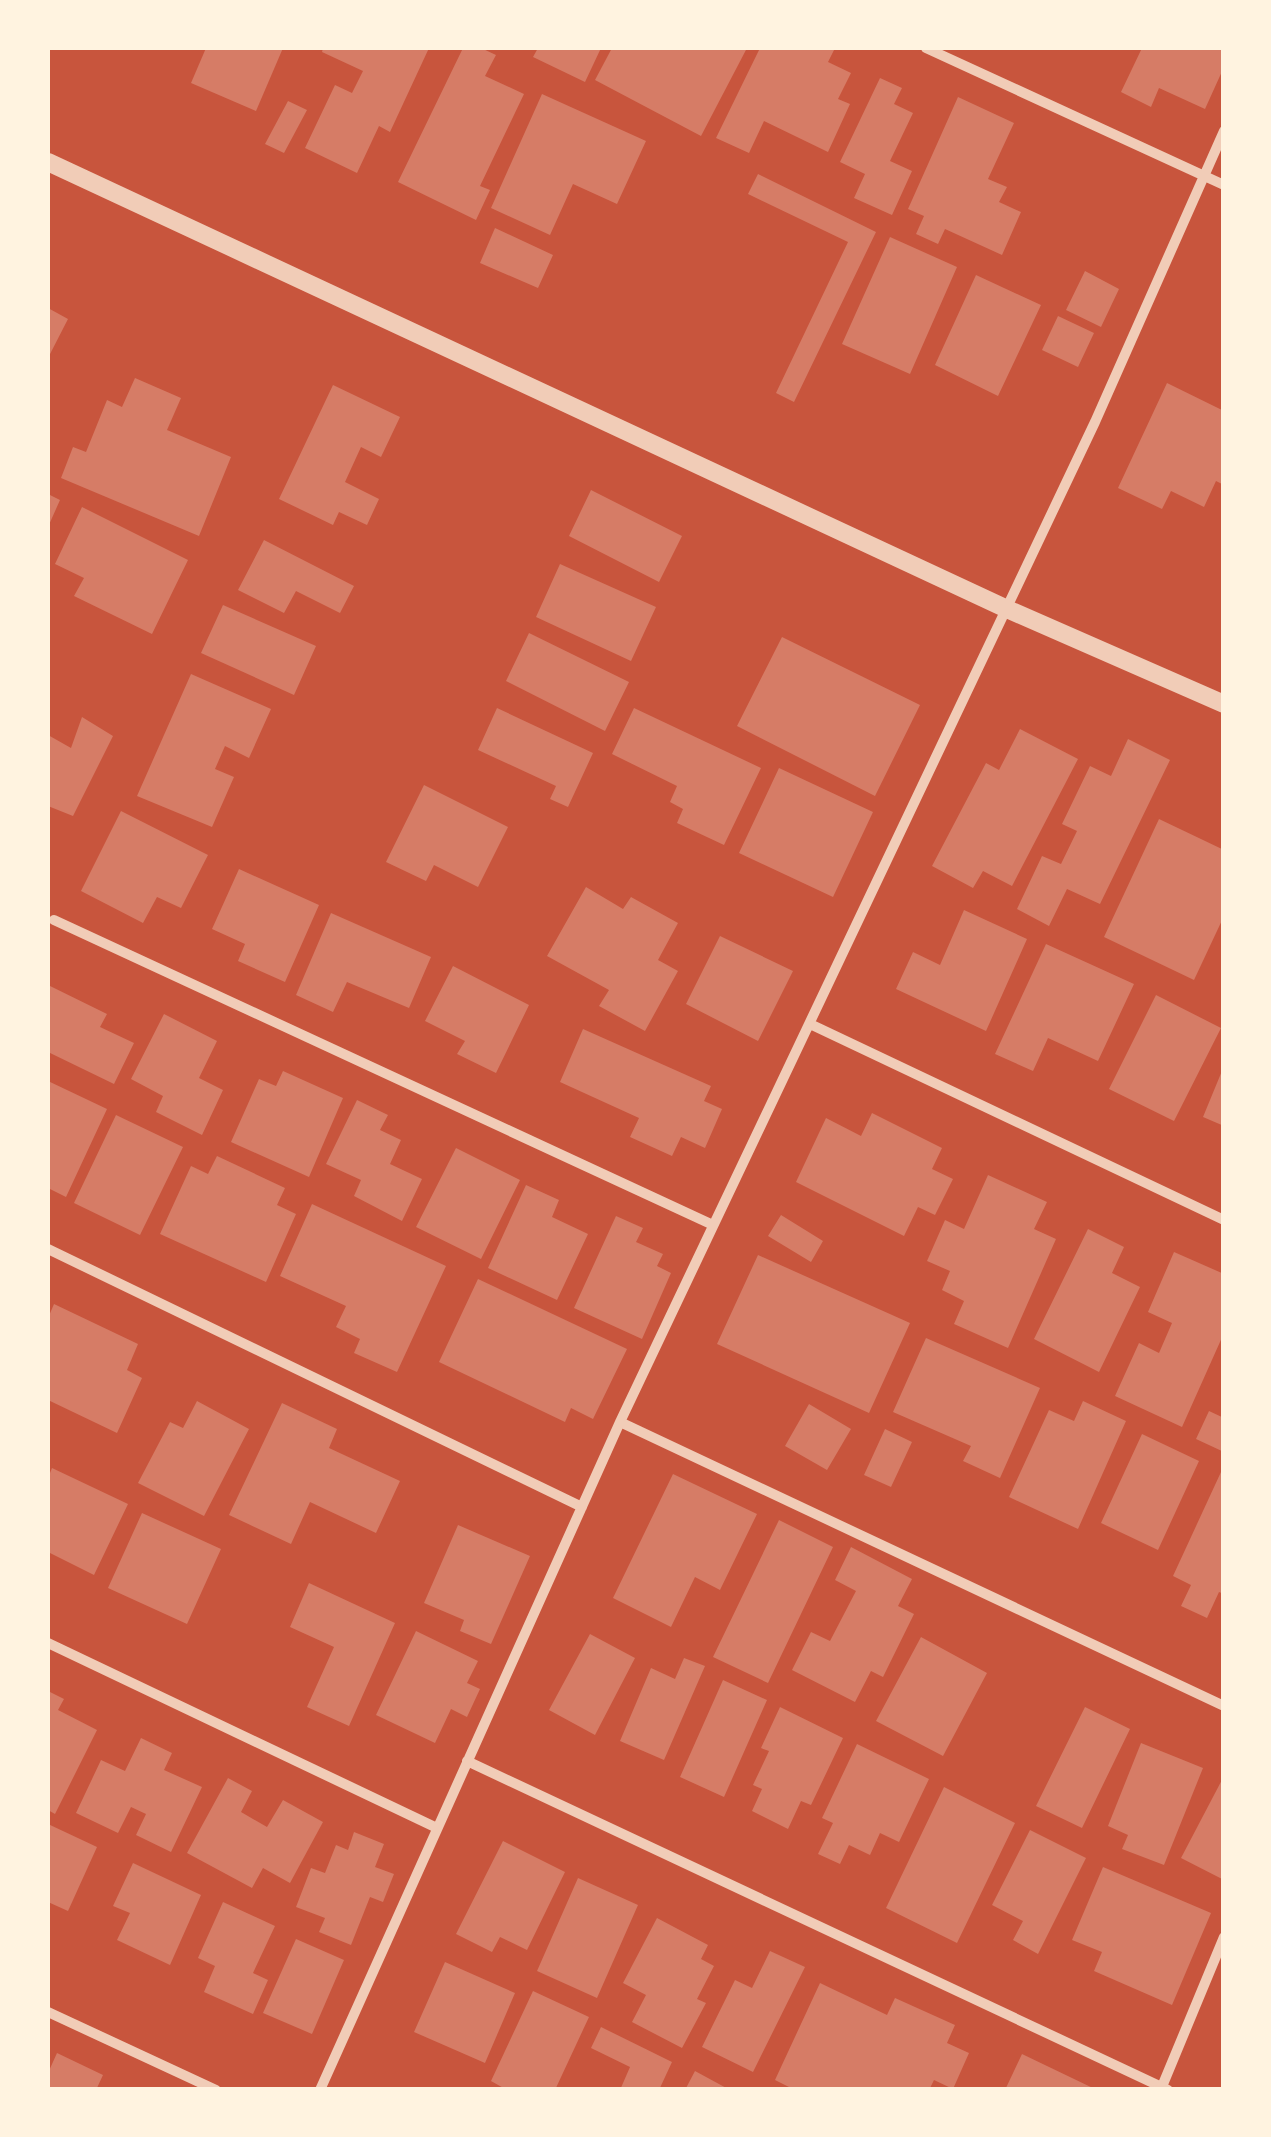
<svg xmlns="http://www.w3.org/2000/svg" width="1271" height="2137" font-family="Arial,sans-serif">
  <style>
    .building { fill: #d67c66 }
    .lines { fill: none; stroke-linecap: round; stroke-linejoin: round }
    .minor { stroke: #f1ccb7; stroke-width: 10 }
    .tertiary { stroke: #f1ccb7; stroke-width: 18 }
  </style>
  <rect width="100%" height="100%" fill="#c8553d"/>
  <path class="building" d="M206 48H283L256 111 191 83Z
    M323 48H429L390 132 379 126 357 173 305 148 335 85 352 93 363 71 322 52Z
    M463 48H481L496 55 485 76 524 94 480 186 490 190 476 220 398 182Z
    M538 48H601L585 82 533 57Z
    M612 48H747L701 136 595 80Z
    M760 48H835L828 62 851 73 838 99 850 104 828 152 764 121 749 153 716 138Z
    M1142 48H1224V67L1205 109 1159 88 1151 107 1121 92Z
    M880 78 902 88 894 104 913 113 890 161 912 171 892 215 854 198 865 174 840 162Z
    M542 94 646 141 617 204 573 184 550 235 491 208Z
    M958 97 1014 123 988 179 1007 187 999 202 1021 212 1002 255 945 229 938 244 916 234 924 216 908 209Z
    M288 101 307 110 284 153 265 144Z
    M758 174 876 232 794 402 776 393 848 242 748 194Z
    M495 228 553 255 538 288 480 263Z
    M890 237 957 267 910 374 842 344Z
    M1085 271 1119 289 1101 327 1066 310Z
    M976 275 1041 305 998 396 935 365Z
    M48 308 68 319 48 358Z
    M1058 316 1094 333 1078 367 1042 350Z
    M135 378 181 398 167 430 231 457 199 536 61 478 73 447 86 452 107 400 122 407Z
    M1167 383 1224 411V485L1216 481 1204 507 1171 491 1162 509 1118 488Z
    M333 385 400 417 381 457 361 447 345 482 379 499 367 525 339 512 333 525 279 499Z
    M591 490 682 536 659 582 569 536Z
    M48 494 60 500 48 527Z
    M82 507 188 560 152 634 74 596 84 578 55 564Z
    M264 540 354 586 340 613 296 591 284 613 238 590Z
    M560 564 656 607 631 661 536 617Z
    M223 605 316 646 294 695 201 653Z
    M529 633 629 682 605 731 506 681Z
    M782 637 920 705 875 796 737 726Z
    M191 674 271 709 249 758 225 746 215 769 234 777 212 827 137 796Z
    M497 708 593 753 568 807 550 799 556 786 478 750Z
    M634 708 761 768 724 845 677 823 683 809 670 802 677 786 612 754Z
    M82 717 113 736 73 816 48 806V735L71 748Z
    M1020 729 1078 759 1012 886 983 871 973 888 932 866 986 763 999 770Z
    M1128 739 1170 760 1100 904 1067 889 1049 926 1017 909 1042 856 1061 864 1077 831 1062 824 1090 766 1111 776Z
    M779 768 873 812 833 897 739 853Z
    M424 785 508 827 478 887 434 865 426 881 386 862Z
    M121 811 208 855 181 908 157 897 143 923 81 891Z
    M1159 819 1224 850V916L1194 980 1104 937Z
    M239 869 319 905 285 982 238 961 245 944 212 929Z
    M586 887 623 909 631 897 678 923 658 960 678 971 645 1031 599 1006 609 990 547 956Z
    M964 910 1027 939 986 1031 896 989 913 952 940 965Z
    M331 913 431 957 409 1008 347 982 333 1012 296 995Z
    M720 936 793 971 758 1041 686 1004Z
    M1046 944 1134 984 1098 1061 1048 1038 1033 1071 995 1054Z
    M453 966 529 1005 496 1073 457 1054 465 1041 425 1021Z
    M48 985 107 1014 100 1027 134 1043 114 1084 48 1052Z
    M1156 995 1221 1028 1174 1121 1109 1089Z
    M164 1014 217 1041 199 1078 223 1090 202 1135 156 1112 163 1096 131 1079Z
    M583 1029 711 1086 704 1101 722 1109 705 1148 681 1137 672 1156 630 1137 639 1118 560 1082Z
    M1224 1066V1126L1203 1117Z
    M283 1071 343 1098 309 1177 231 1142 259 1079 276 1086Z
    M48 1081 107 1109 66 1197 48 1188Z
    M357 1100 388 1115 380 1130 401 1140 390 1164 422 1179 402 1221 354 1196 361 1180 326 1164Z
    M872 1113 942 1148 932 1169 953 1179 935 1215 918 1207 904 1236 796 1182 826 1118 861 1136Z
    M116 1115 183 1147 140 1235 74 1203Z
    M456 1148 520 1180 481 1259 416 1227Z
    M217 1156 285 1188 277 1205 296 1214 266 1282 160 1234 191 1166 208 1174Z
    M988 1175 1047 1202 1034 1229 1056 1239 1008 1348 954 1324 964 1301 942 1290 950 1271 927 1261 945 1220 964 1229Z
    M526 1185 559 1200 552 1217 588 1234 557 1300 488 1268Z
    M312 1204 446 1266 397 1372 354 1353 360 1339 336 1327 346 1306 280 1276Z
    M781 1215 823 1241 811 1262 768 1236Z
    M616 1216 643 1228 636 1242 663 1254 657 1266 671 1273 642 1339 574 1308Z
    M1088 1229 1124 1247 1112 1273 1140 1287 1099 1372 1034 1339Z
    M1174 1252 1224 1274V1333L1182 1427 1115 1396 1139 1343 1159 1353 1172 1323 1148 1312Z
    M758 1255 910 1323 869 1413 717 1344Z
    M478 1279 627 1349 593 1419 571 1408 565 1422 439 1362Z
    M54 1304 138 1344 127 1370 142 1378 117 1433 48 1400V1318Z
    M926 1338 1040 1388 1000 1478 963 1461 971 1446 893 1412Z
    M197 1401 249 1429 204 1516 138 1483 170 1422 183 1428Z
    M1083 1401 1126 1421 1078 1529 1009 1497 1049 1410 1074 1421Z
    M282 1403 337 1429 329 1448 400 1481 376 1533 310 1502 291 1544 229 1515Z
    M809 1404 851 1429 827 1470 785 1446Z
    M1209 1411 1224 1418V1452L1196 1439Z
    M885 1429 912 1442 891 1487 864 1475Z
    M1142 1434 1199 1461 1158 1550 1101 1523Z
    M52 1468 128 1504 94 1575 48 1552V1478Z
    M1221 1472 1224 1474V1594L1219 1592 1207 1618 1181 1606 1191 1585 1173 1576Z
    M673 1474 757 1514 720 1590 695 1577 671 1627 613 1598Z
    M142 1513 221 1549 187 1624 108 1588Z
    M779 1520 833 1547 768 1683 713 1657Z
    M458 1525 530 1556 491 1644 460 1631 464 1620 424 1603Z
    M851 1547 912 1579 898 1606 914 1614 883 1677 871 1671 855 1702 792 1670 811 1632 830 1641 856 1591 835 1580Z
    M309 1583 395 1623 349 1726 307 1707 334 1647 290 1627Z
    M416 1631 478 1661 467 1683 480 1689 467 1717 451 1709 435 1743 376 1715Z
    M590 1634 635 1658 595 1735 549 1710Z
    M921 1637 987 1673 943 1756 876 1721Z
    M684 1658 705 1666 664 1760 620 1741 651 1668 675 1679Z
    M723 1680 767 1700 724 1797 680 1777Z
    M48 1691 64 1699 58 1710 97 1730 55 1814 48 1810Z
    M780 1707 843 1738 811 1805 801 1801 788 1829 752 1811 762 1789 753 1785 769 1751 761 1748Z
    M1085 1707 1130 1729 1082 1828 1036 1806Z
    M141 1738 172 1753 164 1770 202 1787 171 1852 136 1835 146 1814 131 1807 118 1833 76 1813 101 1760 125 1771Z
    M1141 1743 1203 1768 1164 1865 1122 1849 1128 1835 1108 1826Z
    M857 1744 929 1779 899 1842 880 1833 870 1855 849 1845 840 1864 818 1854 833 1823 822 1818Z
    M1224 1776V1880L1181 1858Z
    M228 1778 252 1791 241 1812 267 1827 283 1800 323 1822 290 1883 263 1868 252 1888 187 1853Z
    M944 1787 1015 1823 957 1943 886 1908Z
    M48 1824 97 1847 68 1911 48 1902Z
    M1030 1830 1086 1858 1038 1954 1013 1940 1023 1921 992 1905Z
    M354 1832 384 1844 375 1867 394 1874 383 1902 370 1897 351 1945 319 1932 325 1918 296 1907 311 1868 325 1873 336 1845 348 1850Z
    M503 1841 565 1872 527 1950 500 1937 492 1952 456 1934Z
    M133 1863 201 1895 170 1965 117 1940 130 1913 113 1906Z
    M1103 1867 1211 1913 1172 2005 1094 1971 1102 1952 1072 1940Z
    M578 1878 638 1905 597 1998 537 1971Z
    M223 1902 275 1926 253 1973 268 1980 253 2014 204 1992 215 1966 198 1958Z
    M657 1918 708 1945 701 1959 714 1966 697 1999 706 2003 682 2048 632 2022 646 1995 623 1983Z
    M296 1939 344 1960 312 2034 263 2013Z
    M770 1951 805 1967 753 2072 702 2047 735 1980 752 1988Z
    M445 1962 515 1993 485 2063 414 2032Z
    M820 1983 887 2015 895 1998 955 2025 947 2043 969 2053 953 2089 934 2080 929 2090H795L775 2080Z
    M533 1991 589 2017 555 2090H507L491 2081Z
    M601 2027 672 2062 659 2090H620L630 2067 591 2048Z
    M57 2053 103 2075 96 2090H48V2073Z
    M1022 2054 1097 2090H1005Z
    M695 2071 730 2090H685Z"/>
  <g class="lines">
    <path class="minor" d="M926 48 1224 185
      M54 920 713 1225
      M810 1024 1224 1220
      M48 1249 582 1507
      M620 1422 1224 1706
      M48 1643 437 1828
      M467 1761 1168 2090
      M48 2012 216 2090
      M1161 2089 1224 1937
      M320 2090 620 1422 1095 422 1224 131"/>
    <path class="tertiary" d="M48 162 1007 609 1224 704"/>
  </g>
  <rect width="1271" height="2137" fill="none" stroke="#fff3e0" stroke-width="100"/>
</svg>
